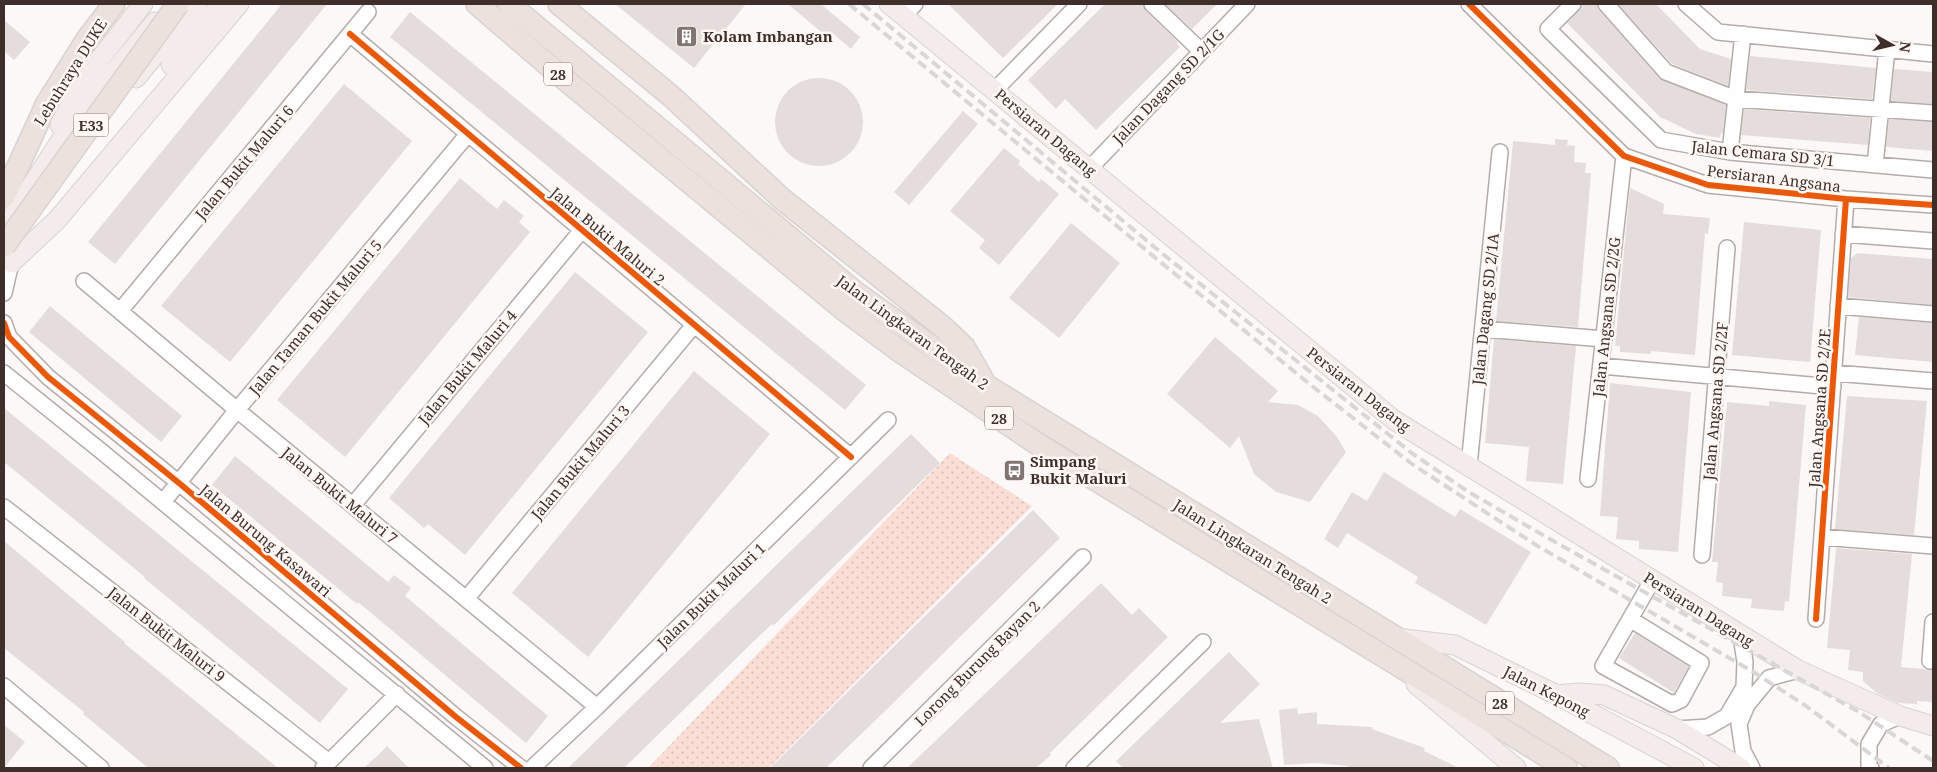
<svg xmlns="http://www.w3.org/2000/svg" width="1937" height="772" font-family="'Noto Serif',serif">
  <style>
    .grass { fill: url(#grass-dots) }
    .building { fill: #e5dddb }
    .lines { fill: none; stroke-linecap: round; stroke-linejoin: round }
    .minor-casing { stroke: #b4aca9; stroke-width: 18 }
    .major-casing { stroke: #d8d3d1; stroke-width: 21 }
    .highway-casing { stroke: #d8d3d1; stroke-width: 24 }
    .minor { stroke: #fffefe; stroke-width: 15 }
    .major { stroke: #f4ecea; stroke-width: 19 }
    .highway { stroke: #ede1de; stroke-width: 21 }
    .rail { stroke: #d8d7d6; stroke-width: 4; stroke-dasharray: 10 5; stroke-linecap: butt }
    .highway-bridge-casing { stroke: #d8d3d1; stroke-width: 24; stroke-linecap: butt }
    .highway-bridge { stroke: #ede1de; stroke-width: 21 }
    .cycleway-casing { stroke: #fff7f4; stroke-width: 9 }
    .cycleway { stroke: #e8590c; stroke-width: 6 }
    .labels { text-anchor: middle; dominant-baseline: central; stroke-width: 5; stroke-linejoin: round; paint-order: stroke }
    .shield { fill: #fff7f4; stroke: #786b67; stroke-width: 1 }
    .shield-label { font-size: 14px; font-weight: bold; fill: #3e2f2b }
    .poi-label { font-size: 15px; font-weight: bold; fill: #3e2f2b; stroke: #fff7f4; text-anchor: start }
    .street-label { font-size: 15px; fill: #3e2f2b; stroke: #fff7f4 }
  </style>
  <defs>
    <pattern id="grass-dots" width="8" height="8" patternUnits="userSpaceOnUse" patternTransform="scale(1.25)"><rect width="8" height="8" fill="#faded6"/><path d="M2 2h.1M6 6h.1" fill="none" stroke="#d7bfb8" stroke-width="1.8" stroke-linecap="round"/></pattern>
  </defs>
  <rect width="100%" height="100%" fill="#fcf8f7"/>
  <path class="grass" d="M950 453 1032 506 769 768H648Z"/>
  <path class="building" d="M282 4H327L115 264 88 242Z
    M615 4H746L694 68Z
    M788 4H821L860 37 851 49 831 32 827 37Z
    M948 4H1058L1003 58Z
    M1105 4H1143L1146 11 1178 42 1177 44 1180 47 1096 130 1065 99 1056 109 1028 80Z
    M1165 4H1217L1192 29Z
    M1584 4H1597L1599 10 1659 78 1726 105 1723 133H1721L1720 138 1696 134 1660 117 1567 23Z
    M1618 4H1656L1700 49 1731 59 1728 86 1672 64Z
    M410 12 866 385 845 410 390 37Z
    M4 20 30 42 14 60 4 51Z
    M1750 56 1876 68 1872 99 1746 90Z
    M1894 69 1933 72V104L1891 101Z
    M775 122a44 44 0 1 1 88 0a44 44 0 1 1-88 0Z
    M344 84 412 141 230 362 161 306Z
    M1744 109 1870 118 1868 145 1741 135Z
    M963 111 978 124 909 205 894 192Z
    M1889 119 1933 122V151L1886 147Z
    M1555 139 1568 140 1567 145 1575 146 1574 162 1586 163 1585 173H1591L1578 327 1496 321 1513 141 1555 145Z
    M1004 148 1020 161 1018 164 1039 182 1041 179 1059 194 999 265 979 248 985 240 950 211Z
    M460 178 497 209 504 200 524 216 519 222 530 232 345 457 277 400Z
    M1630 188 1664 204 1663 214 1710 218 1708 234 1705 233 1695 355 1651 351V354L1620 352V346H1615Z
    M1744 222 1821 230 1810 362 1732 355Z
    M1071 223 1120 263 1059 338 1009 298Z
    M1857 253 1933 259V305L1848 297 1851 258Z
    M575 272 648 332 465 555 428 524 424 528 389 498Z
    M50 306 182 416 161 442 29 332Z
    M1859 317 1933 323V362L1855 355Z
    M1215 337 1278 391 1268 402 1298 405 1318 416 1337 437 1346 452 1310 502 1276 492 1254 474 1239 436 1230 448 1167 394Z
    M1494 339 1576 346 1563 484 1526 481 1529 447 1485 443Z
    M694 371 770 434 588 657 512 593Z
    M1610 383 1691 392 1678 552 1639 549V541L1616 539 1618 517 1600 516Z
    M1847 396 1927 401 1914 535 1835 529Z
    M1769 401 1806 405 1789 602 1785 601 1784 611 1751 608 1752 599 1722 596 1723 583 1716 582 1718 562H1712L1727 402 1769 406Z
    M4 408 348 689 320 723 144 578 145 577 4 462Z
    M911 434 940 463 809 591 773 626 772 624 753 642 624 768H568Z
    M235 456 388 582 394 575 411 588 405 596 548 716 526 743 358 602 357 604 212 485Z
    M1384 472 1455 517 1460 509 1531 552 1486 625 1415 583 1418 577 1347 533 1338 548 1324 539 1352 492 1367 501Z
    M1033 510 1060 538 882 714 826 768H770Z
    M4 541 125 642 124 643 278 768H148L105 732 83 714 84 712 4 648Z
    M1836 548 1912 554 1901 667 1933 670V702L1917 701V704L1898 703 1878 694 1863 681V672L1848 670 1850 650 1827 648Z
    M1101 583 1132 615 1139 608 1168 637 1050 753 1051 755 1036 768H907Z
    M1635 633 1689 666 1674 693 1619 658Z
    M1229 652 1260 684 1220 723 1259 719 1273 768H1123L1116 761Z
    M1297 708 1298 714 1317 712V724L1372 727V729L1425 748 1424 751 1459 768H1347L1348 766 1316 763 1284 765 1279 710Z
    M4 725 25 742 4 768Z
    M387 746 409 768H364L377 756Z"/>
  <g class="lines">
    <defs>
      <path id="minor" d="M1152 4 1201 51
        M1469 4 1624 156 1708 185 1846 199 1933 205
        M1573 4 1548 29 1661 140 1730 152 1933 170
        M1606 4 1666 72 1736 99 1933 113
        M1686 4 1718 32 1933 54
        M903 16 915 4
        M350 34 851 457
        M995 90 1079 4
        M1730 152 1743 34
        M1875 165 1887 49
        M1089 169 1247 4
        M1843 234 1933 241
        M84 281 237 410 597 707
        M4 293 11 263
        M1838 306 1933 314
        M120 311 368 12
        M4 323 9 337 48 377 179 483 456 717 521 768
        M1483 329 1604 339
        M1601 366 1833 387
        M4 373 101 451 485 768
        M1834 373 1933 381
        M1469 466 1500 152
        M1588 479 1624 156
        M163 502 237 410 468 134
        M353 505 582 230
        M4 507 329 762
        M1822 537 1933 546
        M1702 555 1727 248
        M466 599 694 325
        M1630 619 1701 663 1681 700 1672 704 1603 666 1653 579
        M1816 619 1846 199
        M1930 661 1933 622
        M4 686 101 768
        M1677 729 1708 727 1727 716 1744 687 1745 662 1741 636
        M323 768 397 694
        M532 768 597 707 888 420
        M871 768 1083 557
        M1074 768 1203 642
        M1752 768 1743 751 1739 724 1747 705 1769 678 1798 670
        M1871 768 1869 766V744L1881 724 1900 716"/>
      <path id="major" d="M889 4 1394 420 1798 670 1900 716 1933 726
        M171 65 221 4
        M136 78 197 4
        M60 125 82 82 143 4
        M4 229 70 126 155 22
        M11 263 57 220 239 4
        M1396 638 1455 645 1557 695 1694 768
        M1416 684 1516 768
        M1557 695 1579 693 1604 695 1677 729 1741 768"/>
      <path id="highway" d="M477 4 562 77 843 309 901 352 1039 445 1566 768
        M509 4 855 292 987 386 1608 768
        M559 4 671 96 782 199 943 327 964 347 983 380
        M4 197 47 103 87 39 114 4"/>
    </defs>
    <use href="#minor" class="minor-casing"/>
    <use href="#major" class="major-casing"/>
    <use href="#highway" class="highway-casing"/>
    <use href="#minor" class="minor"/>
    <use href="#major" class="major"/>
    <use href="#highway" class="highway"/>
    <path class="rail" d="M849 4 1158 260 1312 386 1412 464 1536 545 1755 673 1806 706 1889 768
      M863 4 1164 255 1413 454 1467 491 1548 538 1859 712 1933 761"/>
    <defs>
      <path id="highway-bridge" d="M4 246 178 4"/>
    </defs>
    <use href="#highway-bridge" class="highway-bridge-casing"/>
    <use href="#highway-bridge" class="highway-bridge"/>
    <defs>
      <path id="cycleway" d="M1469 4 1624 156 1708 185 1846 199 1933 205
        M350 34 851 457
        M4 323 9 337 48 377 179 483 456 717 521 768
        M1816 619 1846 199"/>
    </defs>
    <use href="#cycleway" class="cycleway-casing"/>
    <use href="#cycleway" class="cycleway"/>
  </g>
  <defs>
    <symbol id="building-square" viewBox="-11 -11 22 22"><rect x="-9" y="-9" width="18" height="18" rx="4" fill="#807572" stroke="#fff7f4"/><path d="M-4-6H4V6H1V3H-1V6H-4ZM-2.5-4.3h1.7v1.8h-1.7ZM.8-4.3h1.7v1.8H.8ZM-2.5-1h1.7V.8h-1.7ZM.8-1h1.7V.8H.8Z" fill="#fff"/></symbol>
    <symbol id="bus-square" viewBox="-11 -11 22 22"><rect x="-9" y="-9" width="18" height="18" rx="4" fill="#807572" stroke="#fff7f4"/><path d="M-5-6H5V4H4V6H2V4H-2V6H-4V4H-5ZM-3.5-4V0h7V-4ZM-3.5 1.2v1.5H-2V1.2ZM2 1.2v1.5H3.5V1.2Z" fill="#fff"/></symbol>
  </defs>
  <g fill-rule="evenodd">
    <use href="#building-square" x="674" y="24" width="25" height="25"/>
    <use href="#bus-square" x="1002" y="458" width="25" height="25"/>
  </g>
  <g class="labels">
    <g class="shield">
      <rect x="544" y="62.5" width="28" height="23" rx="4"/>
      <rect x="73.5" y="113.5" width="35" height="23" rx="4"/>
      <rect x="985" y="406.5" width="28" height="23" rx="4"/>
      <rect x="1486" y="691.5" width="28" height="23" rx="4"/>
    </g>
    <g class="shield-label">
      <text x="558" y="74">28</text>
      <text x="91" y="125">E33</text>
      <text x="999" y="418">28</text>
      <text x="1500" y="703">28</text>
    </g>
    <g class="poi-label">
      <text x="703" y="36">Kolam Imbangan</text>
      <text x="1030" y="461">Simpang<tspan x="1030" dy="17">Bukit Maluri</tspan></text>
    </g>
    <g class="street-label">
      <text transform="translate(70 72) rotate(-58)">Lebuhraya DUKE</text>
      <text transform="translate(1168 86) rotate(-46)">Jalan Dagang SD 2/1G</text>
      <text transform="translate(1046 132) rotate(40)">Persiaran Dagang</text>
      <text transform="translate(1763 153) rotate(6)">Jalan Cemara SD 3/1</text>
      <text transform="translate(244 162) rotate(-50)">Jalan Bukit Maluri 6</text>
      <text transform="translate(1774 178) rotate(7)">Persiaran Angsana</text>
      <text transform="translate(608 236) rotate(40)">Jalan Bukit Maluri 2</text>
      <text transform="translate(1485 309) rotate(-84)">Jalan Dagang SD 2/1A</text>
      <text transform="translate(315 317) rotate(-50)">Jalan Taman Bukit Maluri 5</text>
      <text transform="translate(1606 317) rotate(-84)">Jalan Angsana SD 2/2G</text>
      <text transform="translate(913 332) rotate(36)">Jalan Lingkaran Tengah 2</text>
      <text transform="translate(467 367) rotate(-50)">Jalan Bukit Maluri 4</text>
      <text transform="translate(1359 389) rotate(38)">Persiaran Dagang</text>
      <text transform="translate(1715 401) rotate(-85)">Jalan Angsana SD 2/2F</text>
      <text transform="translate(1819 408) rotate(-86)">Jalan Angsana SD 2/2E</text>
      <text transform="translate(580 462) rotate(-50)">Jalan Bukit Maluri 3</text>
      <text transform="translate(340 495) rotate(39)">Jalan Bukit Maluri 7</text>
      <text transform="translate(266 540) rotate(40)">Jalan Burung Kasawari</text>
      <text transform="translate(1253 551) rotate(32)">Jalan Lingkaran Tengah 2</text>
      <text transform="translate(711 595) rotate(-44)">Jalan Bukit Maluri 1</text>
      <text transform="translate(1699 609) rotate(32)">Persiaran Dagang</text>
      <text transform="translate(167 634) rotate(38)">Jalan Bukit Maluri 9</text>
      <text transform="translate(977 663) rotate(-45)">Lorong Burung Bayan 2</text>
      <text transform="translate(1547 691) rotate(27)">Jalan Kepong</text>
    </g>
  </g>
  <rect width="1937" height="772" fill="none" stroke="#3e2f2b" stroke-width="10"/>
  <g transform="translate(1892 45) rotate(98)" stroke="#fff7f4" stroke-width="4" paint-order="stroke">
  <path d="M0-4L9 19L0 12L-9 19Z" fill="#3e2f2b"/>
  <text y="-8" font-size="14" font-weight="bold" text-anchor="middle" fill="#3e2f2b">N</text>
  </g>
</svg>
